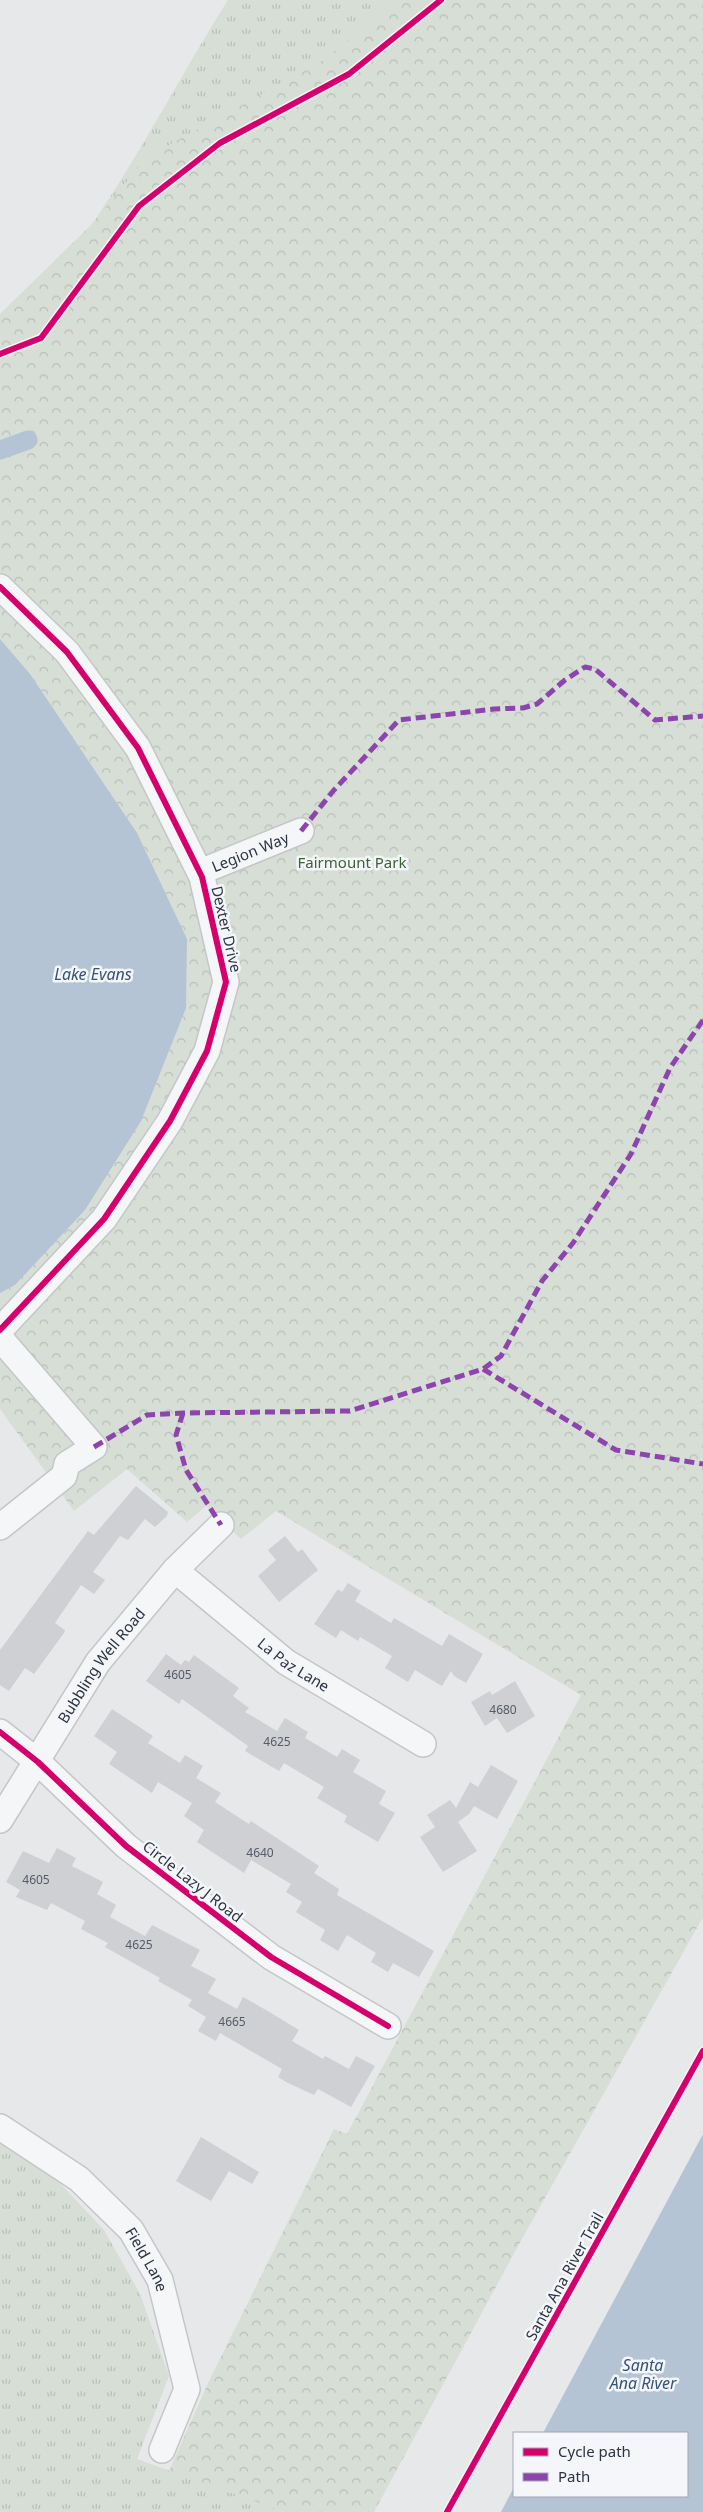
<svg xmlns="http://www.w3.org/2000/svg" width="703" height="2512" font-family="'Noto Sans',sans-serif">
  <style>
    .grass { fill: url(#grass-tufts) }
    .park { fill: url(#park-crowns) }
    .water { fill: #b4c4d5 }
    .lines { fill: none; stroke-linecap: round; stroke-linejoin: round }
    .canal { stroke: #b4c4d5; stroke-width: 19 }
    .building { fill: #ced0d3 }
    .minor-casing { stroke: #c4c6c8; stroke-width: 28 }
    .minor { stroke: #f5f6f7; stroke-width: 25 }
    .quiet { stroke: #8e44ad; stroke-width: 5; stroke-dasharray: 10 5; stroke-linecap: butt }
    .cycleway-casing { stroke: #f4f6f9; stroke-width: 9 }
    .cycleway { stroke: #d6006c; stroke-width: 6 }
    .labels { text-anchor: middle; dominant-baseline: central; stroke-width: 5; stroke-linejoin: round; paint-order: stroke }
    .number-label { font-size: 12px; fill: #545c69 }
    .street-label { font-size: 15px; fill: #2b3445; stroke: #f4f6f9 }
    .park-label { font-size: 15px; fill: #3f6138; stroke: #f4f6f9 }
    .water-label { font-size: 16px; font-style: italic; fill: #34527a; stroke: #f4f6f9 }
  </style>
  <defs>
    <pattern id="grass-tufts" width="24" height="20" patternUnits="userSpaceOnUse" patternTransform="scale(1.25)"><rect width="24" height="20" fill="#d6ded6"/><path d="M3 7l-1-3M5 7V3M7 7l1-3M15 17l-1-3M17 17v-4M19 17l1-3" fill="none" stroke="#b8bfb9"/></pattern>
    <pattern id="park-crowns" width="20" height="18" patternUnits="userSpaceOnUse" patternTransform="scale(1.25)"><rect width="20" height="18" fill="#d6ded6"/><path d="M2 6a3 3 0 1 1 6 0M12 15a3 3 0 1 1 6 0" fill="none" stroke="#b8bfb9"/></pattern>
  </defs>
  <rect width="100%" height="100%" fill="#e6e8ea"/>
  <path class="grass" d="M228 0H498L97 217C144 147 183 71 228 0Z
    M0 2138 36 2158 104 2230 140 2294 169 2376 137 2459 285 2512H0Z"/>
  <path class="park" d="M399 0H703V1917L518 2246 374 2512H285L169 2471 209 2381 334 2129 347 2134 581 1695 276 1511 241 1539 206 1506 187 1522 127 1469 74 1511 0 1409V314L89 227 147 157 319 63Z"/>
  <path class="water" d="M0 639 30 674 137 833 187 939 186 1008 141 1121 85 1210 15 1285 0 1293Z
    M703 2134V2512H501L514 2487V2496H687V2433H543Z"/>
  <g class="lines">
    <path class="canal" d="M0 450 28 440"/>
  </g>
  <path class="building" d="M136 1486 168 1512 167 1516 155 1527 145 1519 128 1540 120 1536 93 1572 105 1580 94 1594 81 1585 55 1623 65 1630 64 1633 34 1674 25 1668 9 1691 0 1685V1650L88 1531 94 1535Z
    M285 1536 298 1552 302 1549 318 1570 279 1602 258 1576 276 1560 268 1550Z
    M348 1583 361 1591 355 1601 391 1623 394 1618 442 1646 449 1634 483 1654 466 1683 454 1676 451 1671 442 1686 415 1670 408 1682 385 1668 392 1656 360 1637 358 1641 341 1630 336 1638 314 1624 338 1589 342 1592Z
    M166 1654 181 1665 185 1660 189 1662 194 1655 239 1688 233 1696 249 1708 245 1712 277 1731 285 1718 308 1732 305 1738 337 1757 342 1749 360 1760 353 1772 386 1791 379 1804 395 1813 378 1842 344 1822 347 1816 317 1798 324 1787 284 1763 279 1771 245 1751 248 1746 182 1699 179 1704 146 1681Z
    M515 1681 535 1716 507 1733 497 1718 485 1726 471 1702 490 1691 492 1695Z
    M112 1709 153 1736 148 1743 180 1763 185 1755 203 1766 196 1778 221 1793 215 1802 249 1824 251 1821 319 1866 314 1873 339 1889 337 1895 434 1951 419 1977 393 1963 388 1972 371 1962 376 1953 347 1935 338 1951 320 1940 325 1930 296 1912 302 1902 286 1892 291 1884 251 1860 244 1873 197 1842 204 1830 184 1816 192 1803 158 1782 152 1793 109 1764 117 1752 94 1736Z
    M491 1765 518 1781 497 1819 474 1806 469 1814 458 1822 477 1851 443 1872 420 1837 435 1827 427 1815 450 1800 456 1808 470 1782 478 1787Z
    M57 1848 76 1858 72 1866 103 1882 97 1894 116 1905 110 1917 145 1936 152 1925 200 1950 191 1966 216 1979 208 1993 237 2009 243 1997 266 2010 299 2030 292 2041 323 2059 325 2056 349 2069 356 2056 375 2066 351 2107 318 2089 314 2095 286 2082 278 2077 282 2069 220 2033 216 2041 198 2031 206 2017 188 2006 192 2000 158 1981 160 1978 105 1947 108 1943 81 1929 85 1921 51 1903 47 1910 16 1897 20 1890 6 1882 23 1851 49 1863Z
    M201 2137 259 2172 252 2184 229 2171 211 2201 176 2181Z"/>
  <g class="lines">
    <defs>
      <g id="minor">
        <path d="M0 587 67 652 138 748 202 877 226 982 207 1051 170 1121 104 1219 0 1330"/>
        <path id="s1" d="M200 872 301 831"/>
        <path d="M0 1338 94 1447 67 1464 64 1476 0 1527"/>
        <path id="s2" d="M175 1570 286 1662 423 1744"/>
        <path d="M0 1732 38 1762 126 1846 271 1957 388 2026"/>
        <path id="s3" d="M0 1820 98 1662 175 1570 221 1525"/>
        <path id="s4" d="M0 2127 79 2179 131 2230 160 2280 187 2389 162 2450"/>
      </g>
    </defs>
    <use href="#minor" class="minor-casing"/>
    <use href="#minor" class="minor"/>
    <path class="quiet" d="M301 831 334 790 399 720 494 709 523 708 537 704 565 680 585 667 595 669 655 720 703 716
      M483 1369 616 1450 703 1464
      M183 1413 176 1435 186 1470 221 1525
      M94 1447 147 1415 183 1413 350 1411 483 1369 501 1356 542 1281 573 1243 631 1154 670 1068 703 1020"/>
    <defs>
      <path id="cycleway" d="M0 354 41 338 139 206 220 143 349 74 441 0
        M0 587 67 652 138 748 202 877 226 982 207 1051 170 1121 104 1219 0 1330
        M0 1732 38 1762 126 1846 271 1957 388 2026
        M447 2512 703 2051"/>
    </defs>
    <use href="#cycleway" class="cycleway-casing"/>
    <use href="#cycleway" class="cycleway"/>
  </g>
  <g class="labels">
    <g class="number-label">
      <text x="178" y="1674">4605</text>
      <text x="503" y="1709">4680</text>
      <text x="277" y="1741">4625</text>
      <text x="260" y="1852">4640</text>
      <text x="36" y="1879">4605</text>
      <text x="139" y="1944">4625</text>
      <text x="232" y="2021">4665</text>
    </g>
    <g class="street-label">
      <text stroke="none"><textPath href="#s1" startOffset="54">Legion Way</textPath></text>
      <text transform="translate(227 929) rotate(77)">Dexter Drive</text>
      <text stroke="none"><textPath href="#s2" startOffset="152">La Paz Lane</textPath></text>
      <text stroke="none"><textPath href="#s3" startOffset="185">Bubbling Well Road</textPath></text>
      <text transform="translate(193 1881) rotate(38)">Circle Lazy J Road</text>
      <text stroke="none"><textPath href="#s4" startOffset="201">Field Lane</textPath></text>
      <text transform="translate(564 2276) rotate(-61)">Santa Ana River Trail</text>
    </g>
    <g class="park-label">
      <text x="352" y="862">Fairmount Park</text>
    </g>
    <g class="water-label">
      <text x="93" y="974">Lake Evans</text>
      <text x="643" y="2365">Santa<tspan x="643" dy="18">Ana River</tspan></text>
    </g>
  </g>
  <rect x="513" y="2432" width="175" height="65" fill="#f4f6f9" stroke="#a4a8b1"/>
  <rect x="523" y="2448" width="25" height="8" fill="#d6006c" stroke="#a4a8b1"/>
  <text x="558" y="2457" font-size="15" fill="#2b3445">Cycle path</text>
  <rect x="523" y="2473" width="25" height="8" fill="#8e44ad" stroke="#a4a8b1"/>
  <text x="558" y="2482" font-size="15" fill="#2b3445">Path</text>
</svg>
